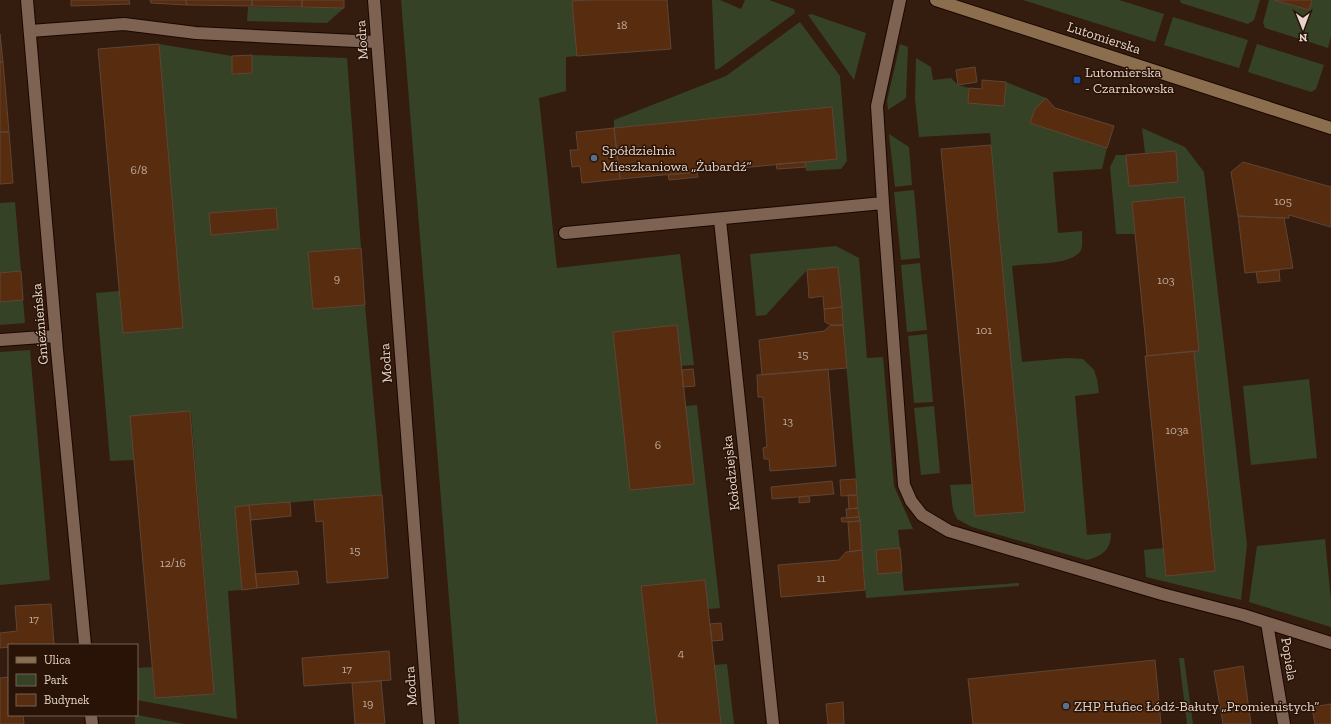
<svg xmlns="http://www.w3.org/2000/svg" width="1331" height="724" font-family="'Zilla Slab',serif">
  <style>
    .green { fill: #354225 }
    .building { fill: #572c0f; stroke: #5f4536 }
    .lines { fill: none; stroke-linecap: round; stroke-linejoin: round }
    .lane-casing { stroke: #1a0600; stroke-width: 14 }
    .street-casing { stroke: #1a0600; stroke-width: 14 }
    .secondary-casing { stroke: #1a0600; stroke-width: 14 }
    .lane { stroke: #7e6252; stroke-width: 12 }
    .street { stroke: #7e6252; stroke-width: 12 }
    .secondary { stroke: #8b6e4d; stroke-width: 12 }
    .transit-dot { fill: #1a4fb4; stroke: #291306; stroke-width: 1.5 }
    .service-dot { fill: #5c6f8a; stroke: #291306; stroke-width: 1.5 }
    .labels { text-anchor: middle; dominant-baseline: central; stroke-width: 3; stroke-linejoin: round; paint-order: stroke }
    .number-label { font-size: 12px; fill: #c1aa9c }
    .street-label { font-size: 14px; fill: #e4d4cb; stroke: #291306 }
    .poi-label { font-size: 14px; fill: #e4d4cb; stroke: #291306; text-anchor: start }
  </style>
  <rect width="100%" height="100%" fill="#341d0f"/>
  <path class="green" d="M401 0H589L577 56 566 57V91L539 98 557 268 680 254 694 365 681 366 677 325 613 332 631 490 694 483 685 406 697 405 720 608 708 609 705 580 641 586 657 724H459Z
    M712 0H720L741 9 745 0H769L794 9 795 13 720 68 715 70Z
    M1023 0H1119L1164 14 1155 42Z
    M1180 0H1260L1254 20 1248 24 1181 3Z
    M1269 0H1274L1308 10 1312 0H1331V36L1328 48 1265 28 1263 23Z
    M248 7 344 8 327 23 247 21Z
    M811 14 866 33 854 80 808 15Z
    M1173 17 1248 40 1239 68 1164 45Z
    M800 22 840 76 847 161 841 169 806 171 805 162 837 158 832 107 614 128V120L726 76Z
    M159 44 232 56V74L252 73V55L347 58 361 248 308 252 313 309 365 305 382 495 235 507 242 590 228 591 237 719 137 700V668L152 667 155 698 214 694 191 412 130 416 134 460 110 461 96 293 119 291 123 333 183 328Z
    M900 44 908 47 906 98 888 110 887 101Z
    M1257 44 1324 65 1316 89 1311 92 1248 72Z
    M916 58 931 67 933 80 951 78 958 85 969 88 968 103 1004 106 1006 82 1046 98 1035 109 1030 123 1107 148 1102 169 1053 172 1058 233 1082 231C1082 236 1083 245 1081 250 1073 266 1029 263 1012 266L1022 362 1067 358 1083 359 1094 370 1097 379 1099 393 1075 396 1087 535 1111 533C1111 550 1102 556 1087 560L972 527 957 519 953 510 950 485 973 484 976 516 1025 511 990 133 919 137 915 99Z
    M1142 128 1185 147 1204 172 1247 545 1241 600 1146 577 1144 550 1163 548 1166 576 1215 571 1194 351 1184 197 1132 202 1135 234H1116L1110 167 1116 155H1126L1129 186 1178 182 1176 151 1145 153Z
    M889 134 909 147 912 185 895 187Z
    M914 190 920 258 901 260 894 192Z
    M15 202 21 271 0 273V203Z
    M836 246 859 258 867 358 883 357 894 486 913 529 898 530 900 548 876 550 878 573 902 572 904 591 1019 583V586L866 598 838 268 807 270 766 315 756 316 750 254Z
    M920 263 927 330 907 332 901 265Z
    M23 300 25 323 0 325V302Z
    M927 334 933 402 914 403 908 336Z
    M30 350 50 580 0 585V352Z
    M1309 379 1317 458 1251 465 1243 386Z
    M934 406 940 473 921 475 914 408Z
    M1325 539 1331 601V627L1249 602 1257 546Z
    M1179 658H1184L1193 724H1187Z
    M727 664 734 724H721L714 665Z
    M135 715H137L185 724H135Z"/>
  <path class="building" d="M71 0H129L130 4 71 6Z
    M150 0H186L187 5 151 3Z
    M186 0H252V6L187 5Z
    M252 0H302V7L252 6Z
    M302 0H344V8L302 7Z
    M589 0H667L671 49 577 56 572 1Z
    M1274 0H1312L1309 10Z
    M0 34 3 62H0Z
    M159 44 183 328 123 333 98 49Z
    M252 55V73L232 74V56Z
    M0 62H3L9 132H0Z
    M975 67 977 82 958 85 956 70Z
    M982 80 1006 82 1004 106 968 103 969 88 982 89Z
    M1046 98 1055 108 1114 126 1107 148 1030 123 1035 109Z
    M832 107 837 159 620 179 614 128Z
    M614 128 620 179 582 183 580 166 572 167 570 150H578L576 132Z
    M0 132H9L13 183 0 184Z
    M991 145 1025 512 975 516 941 149Z
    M1176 151 1178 182 1129 186 1126 155Z
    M805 162 806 167 777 169 776 164Z
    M1243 162 1331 187V227L1289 215V218H1284L1238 216 1231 172Z
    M697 172 698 177 669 180 668 175Z
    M1184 197 1199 351 1147 356 1132 202Z
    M276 208 278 229 211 235 209 213Z
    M1238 216 1284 218 1293 268 1245 273Z
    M361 248 365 305 313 309 308 252Z
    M838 267 842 307 824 309 823 296 809 298 807 270Z
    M1279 270 1280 281 1258 283 1256 272Z
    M21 271 23 300 0 302V273Z
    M842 307 843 325 833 326 825 322 824 309Z
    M677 325 694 484 630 490 613 332Z
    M831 325H843L847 368 762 375 759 340 824 331Z
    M1194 351 1215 571 1166 576 1145 356Z
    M693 369 695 386 683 387 682 370Z
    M828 369 836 466 770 471 769 459H764L763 448 767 447 763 397H758L757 375Z
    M190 411 214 694 155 698 130 416Z
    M856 479 857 495 841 496 840 480Z
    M832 481 834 494 772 499 771 487Z
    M382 495 388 578 327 583 323 521 316 522 314 500Z
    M848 495H857L858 508 849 509Z
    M809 496 810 502 799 503V497Z
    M290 502 291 516 251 520 249 505Z
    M249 505 257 588 242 590 235 507Z
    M858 508 859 517 847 518 846 509Z
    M859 517 860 521 842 522 841 518Z
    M860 521 862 550 850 552 848 522Z
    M900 548 902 572 878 574 876 550Z
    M862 550 865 590 781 597 778 565 839 560 846 552Z
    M297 571 299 584 257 588 255 574Z
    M705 580 721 724H657L641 586Z
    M51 604 54 645H9V647L0 648V633L17 631 15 606Z
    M721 623 723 640 712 641 710 624Z
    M389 651 391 680 304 686 302 658Z
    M1155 660 1161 724H973L968 679Z
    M1243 666 1251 724H1223L1214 671Z
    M9 677V715H23L24 724H0V678Z
    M381 681 385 724H355L352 683Z
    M843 702 844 724H828L826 704Z
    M1331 704V724H1315L1312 707Z"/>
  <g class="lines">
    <defs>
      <path id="lane" d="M900 0 877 106 883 203 904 485 911 501 922 515 949 531 1162 594 1243 615 1331 643
        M30 31 124 24 196 33 377 42
        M565 233 883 203
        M0 340 56 336"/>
      <path id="street" d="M27 0 57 350 85 645
        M374 0 429 724
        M720 220 773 724
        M1267 623 1284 724
        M91 715 92 724"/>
      <path id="secondary" d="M936 0 1331 128"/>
    </defs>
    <use href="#lane" class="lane-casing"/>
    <use href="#street" class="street-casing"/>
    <use href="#secondary" class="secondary-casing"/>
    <use href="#lane" class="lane"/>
    <use href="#street" class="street"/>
    <use href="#secondary" class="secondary"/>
  </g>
  <rect class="transit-dot" x="1073" y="76" width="8" height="8" rx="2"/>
  <g class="service-dot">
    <circle cx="594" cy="158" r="4"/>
    <circle cx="1066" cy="706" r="4"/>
  </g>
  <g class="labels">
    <g class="number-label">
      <text x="622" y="25">18</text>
      <text x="139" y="170">6/8</text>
      <text x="1283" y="201">105</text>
      <text x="337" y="278">9</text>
      <text x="1166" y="280">103</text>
      <text x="984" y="330">101</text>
      <text x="803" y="354">15</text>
      <text x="788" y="421">13</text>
      <text x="1177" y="430">103a</text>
      <text x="658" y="445">6</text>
      <text x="355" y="550">15</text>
      <text x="173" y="563">12/16</text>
      <text x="821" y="578">11</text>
      <text x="34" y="619">17</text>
      <text x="681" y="653">4</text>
      <text x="347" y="669">17</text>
      <text x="368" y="703">19</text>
    </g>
    <g class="street-label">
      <text transform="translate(1104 38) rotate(18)">Lutomierska</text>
      <text transform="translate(362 40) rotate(-94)">Modra</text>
      <text transform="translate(40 324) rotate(-95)">Gnieźnieńska</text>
      <text transform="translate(386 363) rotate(-94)">Modra</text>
      <text transform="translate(731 473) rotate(-96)">Kołodziejska</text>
      <text transform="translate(1289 659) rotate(81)">Popiela</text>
      <text transform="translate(411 686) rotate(-94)">Modra</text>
    </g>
    <g class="poi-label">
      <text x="1085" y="72">Lutomierska<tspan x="1085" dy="16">- Czarnkowska</tspan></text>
      <text x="602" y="150">Spółdzielnia<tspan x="602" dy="16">Mieszkaniowa „Żubardź”</tspan></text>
      <text x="1074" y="706">ZHP Hufiec Łódź-Bałuty „Promienistych”</text>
    </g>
  </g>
  <rect x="8" y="644" width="130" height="72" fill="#291306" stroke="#746055"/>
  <rect x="16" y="657" width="20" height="6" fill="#8b6e4d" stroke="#746055"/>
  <text x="44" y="664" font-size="12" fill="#e4d4cb">Ulica</text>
  <rect x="16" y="674" width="20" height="12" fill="#354225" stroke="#746055"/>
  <text x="44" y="684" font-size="12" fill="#e4d4cb">Park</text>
  <rect x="16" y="694" width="20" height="12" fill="#572c0f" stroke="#746055"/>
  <text x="44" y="704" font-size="12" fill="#e4d4cb">Budynek</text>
  <g transform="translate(1303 28) rotate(179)" stroke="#291306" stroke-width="3" paint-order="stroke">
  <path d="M0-3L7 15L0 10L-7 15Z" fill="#e4d4cb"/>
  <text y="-6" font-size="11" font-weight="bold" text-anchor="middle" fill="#e4d4cb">N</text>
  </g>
</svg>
